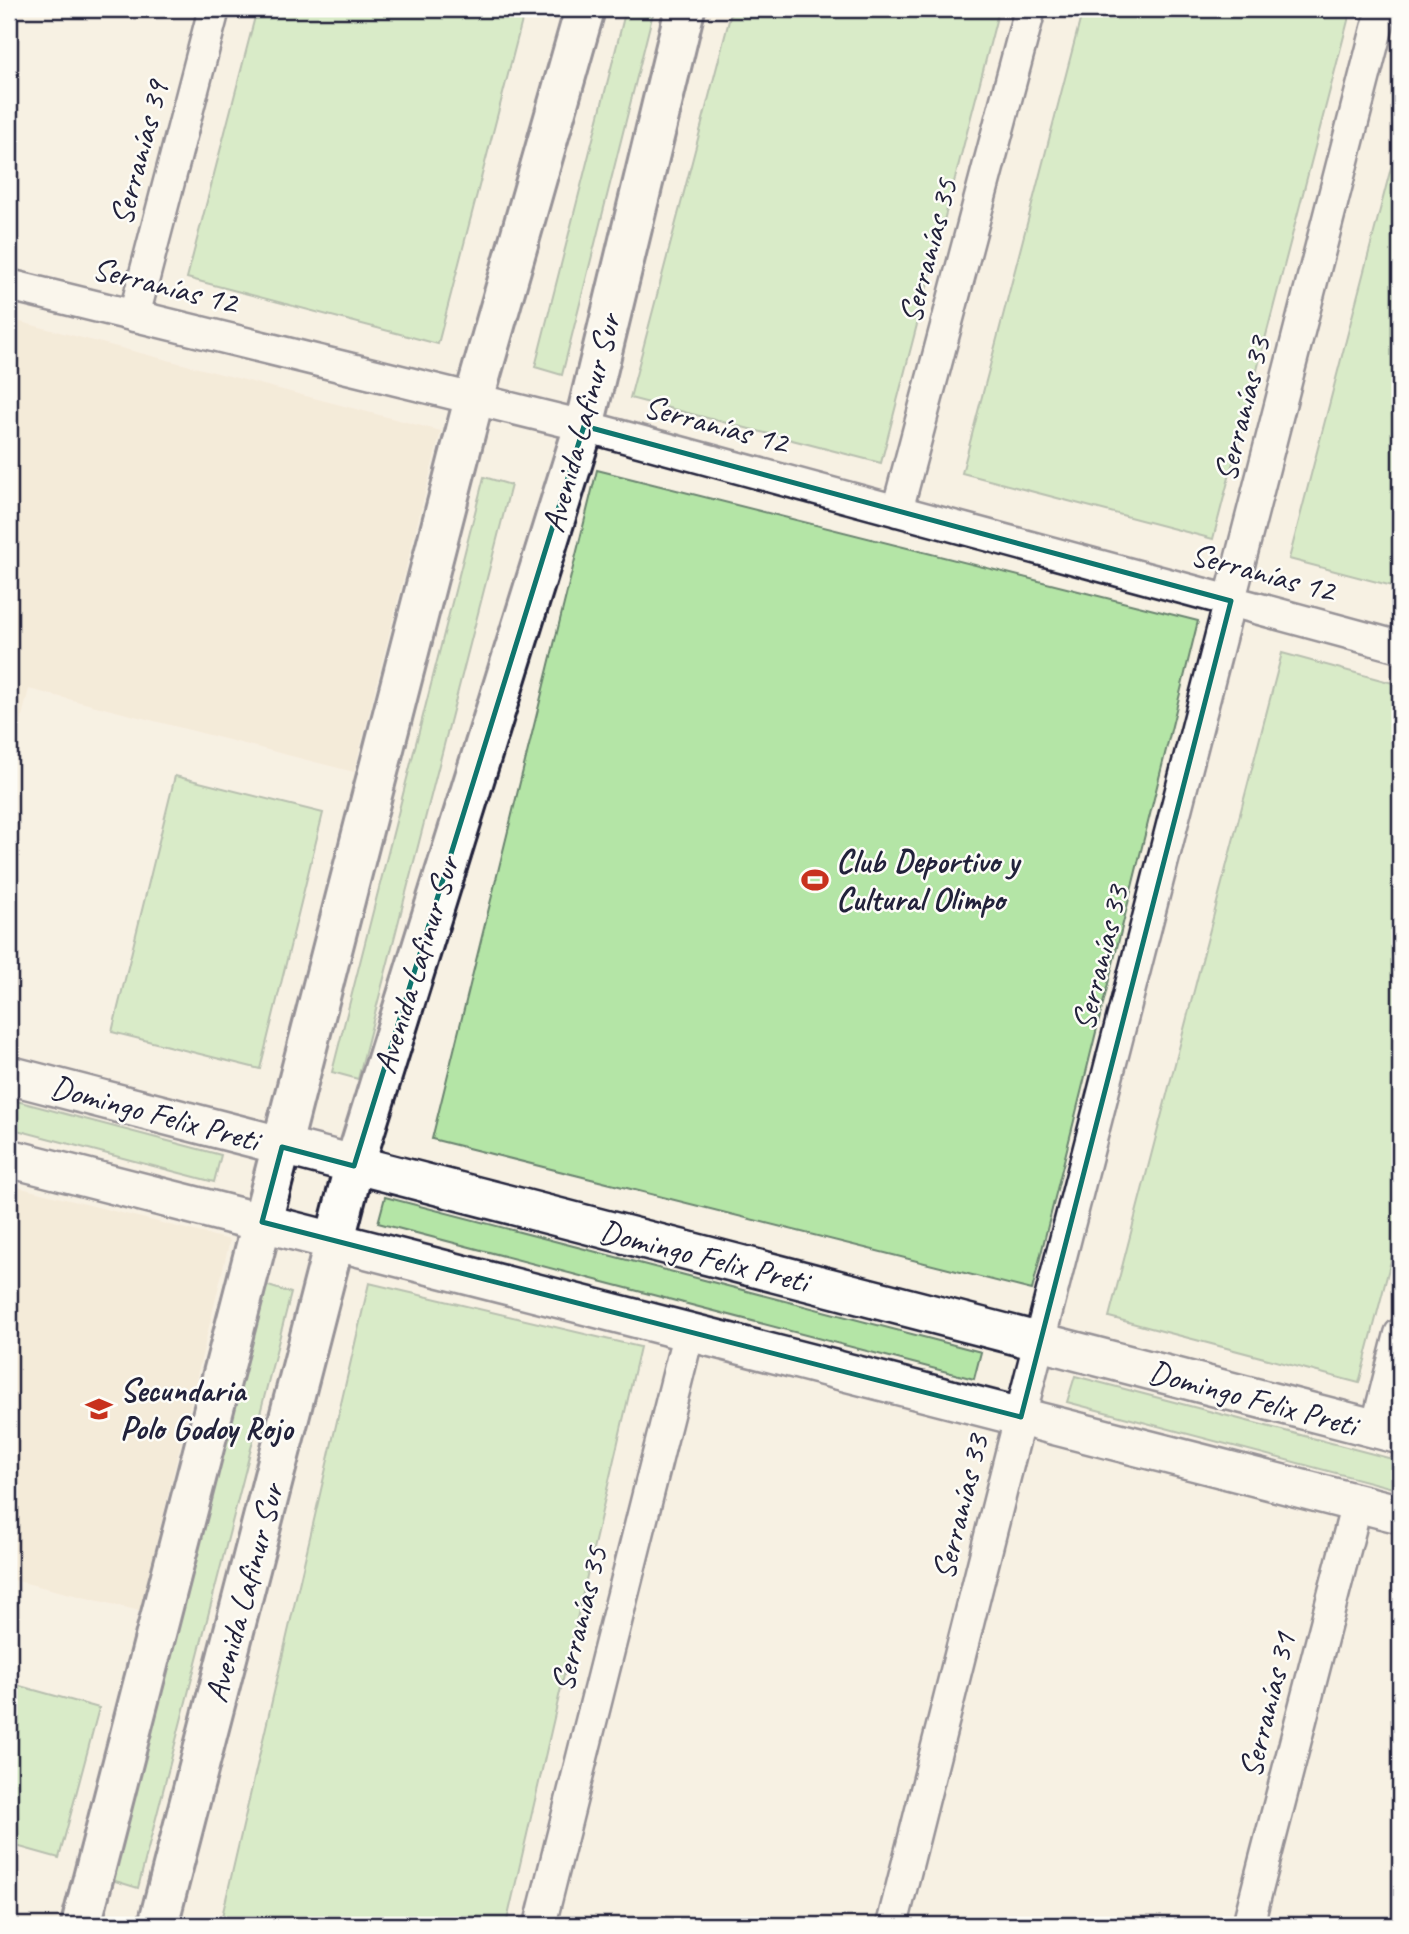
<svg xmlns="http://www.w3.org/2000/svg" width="1409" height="1934" font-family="Caveat,sans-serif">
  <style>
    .built { fill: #f0e4cc }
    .green { fill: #b4e5a6; stroke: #6b8470; stroke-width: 2 }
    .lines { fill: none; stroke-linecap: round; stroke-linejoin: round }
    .minor-casing { stroke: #22223b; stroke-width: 35 }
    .tertiary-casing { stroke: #22223b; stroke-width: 42 }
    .secondary-casing { stroke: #22223b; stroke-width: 44 }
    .minor { stroke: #fdfcf7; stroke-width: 30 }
    .tertiary { stroke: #fdfcf7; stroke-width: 37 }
    .secondary { stroke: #fdfcf7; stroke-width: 38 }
    .marked { fill: none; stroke: #0f766e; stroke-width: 5; stroke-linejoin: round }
    .labels { text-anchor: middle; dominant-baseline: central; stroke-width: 5; stroke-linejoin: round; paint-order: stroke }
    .street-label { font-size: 33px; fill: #22223b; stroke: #fdfcf7 }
    .poi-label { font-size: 33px; font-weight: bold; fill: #22223b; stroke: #fdfcf7; text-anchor: start }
  </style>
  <rect width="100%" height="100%" fill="#f7f1e3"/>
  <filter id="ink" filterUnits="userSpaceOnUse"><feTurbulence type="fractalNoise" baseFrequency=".0143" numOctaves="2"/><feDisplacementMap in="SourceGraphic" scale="14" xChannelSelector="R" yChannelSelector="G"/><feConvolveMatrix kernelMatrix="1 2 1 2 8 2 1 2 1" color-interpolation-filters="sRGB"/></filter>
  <g filter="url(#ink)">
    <path class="built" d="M9 319 441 431 354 772 29 689 9 768Z
      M9 1185 230 1240 140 1611 9 1579Z"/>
    <path class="green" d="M257 9H525L438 344 187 278Z
      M626 9H654L562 375 535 367Z
      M732 9H999L881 463 630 398Z
      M1083 9H1351L1213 539 962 473Z
      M1400 133V588L1289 559Z
      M597 470 1198 621 1032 1290 432 1139Z
      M484 477 511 485 358 1079 332 1072Z
      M1282 653 1400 685V1226L1359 1383 1109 1317Z
      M175 776 323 813 260 1069 112 1032Z
      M9 1099 221 1155 214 1182 9 1128Z
      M385 1197 981 1352 974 1379 378 1223Z
      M369 1283 640 1347 506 1925H220Z
      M265 1285 291 1293 138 1888 112 1880Z
      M1075 1376 1400 1461V1490L1067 1402Z
      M9 1683 99 1708 59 1858 9 1844Z"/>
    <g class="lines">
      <defs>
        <path id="minor" d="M9 285 584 426 1400 647
          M134 316 214 9
          M897 511 1030 9
          M1376 1429 1400 1334
          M540 1925 689 1331
          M892 1925 1039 1342 1382 9
          M1248 1925 1357 1503"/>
        <path id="tertiary" d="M9 1075 1400 1435
          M9 1158 1400 1514"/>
        <path id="secondary" d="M81 1925 474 399 585 9
          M158 1925 354 1166 584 426 685 9"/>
      </defs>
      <use href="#minor" class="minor-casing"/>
      <use href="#tertiary" class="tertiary-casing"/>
      <use href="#secondary" class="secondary-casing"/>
      <use href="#minor" class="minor"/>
      <use href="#tertiary" class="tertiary"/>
      <use href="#secondary" class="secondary"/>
    </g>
  </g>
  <path d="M0 0H1409V1934H0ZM584 426 1231 601 1021 1417 262 1222 282 1147 354 1166Z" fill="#f7f1e3" fill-opacity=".55" fill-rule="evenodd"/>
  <path class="marked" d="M584 426 1231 601 1021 1417 262 1222 282 1147 354 1166Z"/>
  <defs>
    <symbol id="stadium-bare" viewBox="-9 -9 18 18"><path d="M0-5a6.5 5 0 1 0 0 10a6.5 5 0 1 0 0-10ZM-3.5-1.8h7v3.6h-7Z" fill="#c8321e" stroke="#fdfcf7" stroke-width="2.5" paint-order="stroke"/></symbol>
    <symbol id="school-bare" viewBox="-9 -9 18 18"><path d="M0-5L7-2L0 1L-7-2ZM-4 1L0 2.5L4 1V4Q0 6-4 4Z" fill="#c8321e" stroke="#fdfcf7" stroke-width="2.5" paint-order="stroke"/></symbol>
  </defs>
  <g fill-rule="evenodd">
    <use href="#stadium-bare" x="796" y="861" width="38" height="38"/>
    <use href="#school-bare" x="80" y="1390" width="38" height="38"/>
  </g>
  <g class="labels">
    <g class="street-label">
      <text transform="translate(139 153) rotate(-75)">Serranías 39</text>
      <text transform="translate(928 251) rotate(-75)">Serranías 35</text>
      <text transform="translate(165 285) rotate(14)">Serranías 12</text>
      <text transform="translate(1242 409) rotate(-76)">Serranías 33</text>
      <text transform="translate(581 423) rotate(-75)">Avenida Lafinur Sur</text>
      <text transform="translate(716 424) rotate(15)">Serranías 12</text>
      <text transform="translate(1263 572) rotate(15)">Serranías 12</text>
      <text transform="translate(1100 958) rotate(-76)">Serranías 33</text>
      <text transform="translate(416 965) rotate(-73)">Avenida Lafinur Sur</text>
      <text transform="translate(155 1113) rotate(15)">Domingo Felix Preti</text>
      <text transform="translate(704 1256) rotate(14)">Domingo Felix Preti</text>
      <text transform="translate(1253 1398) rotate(15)">Domingo Felix Preti</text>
      <text transform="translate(960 1507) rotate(-76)">Serranías 33</text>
      <text transform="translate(244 1593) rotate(-75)">Avenida Lafinur Sur</text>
      <text transform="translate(579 1619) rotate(-76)">Serranías 35</text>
      <text transform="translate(1267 1705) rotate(-76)">Serranías 31</text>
    </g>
    <g class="poi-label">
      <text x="836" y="861">Club Deportivo y<tspan x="836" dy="38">Cultural Olimpo</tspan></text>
      <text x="120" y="1390">Secundaria<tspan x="120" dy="38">Polo Godoy Rojo</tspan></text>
    </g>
  </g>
  <rect width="1409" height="1934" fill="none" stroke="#fdfcf7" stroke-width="35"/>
  <rect x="18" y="18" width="1374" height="1899" fill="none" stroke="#22223b" stroke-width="2.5" filter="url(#ink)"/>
</svg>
